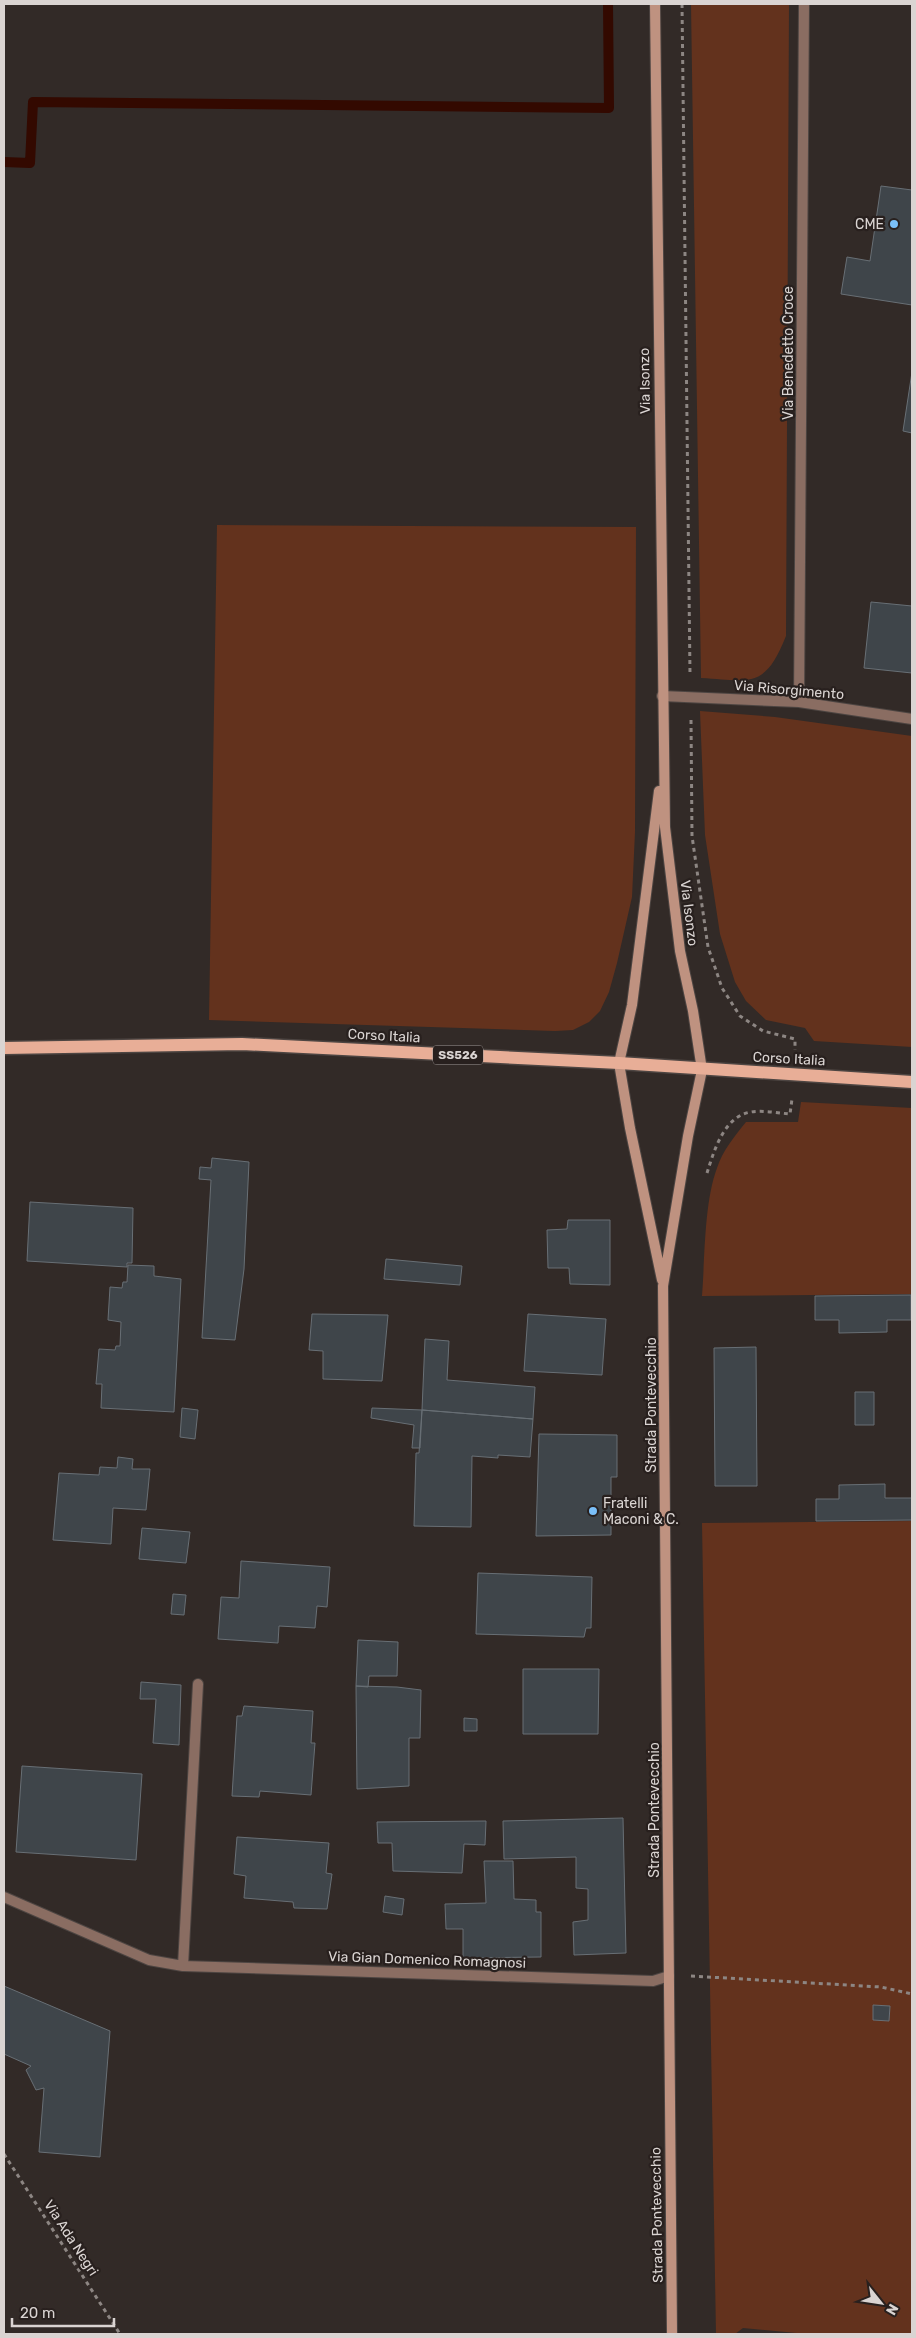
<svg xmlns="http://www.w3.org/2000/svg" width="916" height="2338" font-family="Rubik,sans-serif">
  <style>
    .green { fill: #63321d }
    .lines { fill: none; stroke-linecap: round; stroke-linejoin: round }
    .stream { stroke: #330900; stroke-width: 10 }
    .building { fill: #3f454a; stroke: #686f75 }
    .street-casing { stroke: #4d4542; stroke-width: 12 }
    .secondary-casing { stroke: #4d4542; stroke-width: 12 }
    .primary-casing { stroke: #4d4542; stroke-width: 15 }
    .path { stroke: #8d8683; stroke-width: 3; stroke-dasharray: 4 4; stroke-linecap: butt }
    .street { stroke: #8a6d62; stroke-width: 10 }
    .secondary { stroke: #bf9280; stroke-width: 10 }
    .primary { stroke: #e8ae97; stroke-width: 12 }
    .poi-dot { fill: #7abff8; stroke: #28201e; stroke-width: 2 }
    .labels { text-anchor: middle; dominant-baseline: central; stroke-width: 4.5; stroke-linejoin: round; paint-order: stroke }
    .shield { fill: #28201e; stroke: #a59e9c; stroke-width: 1 }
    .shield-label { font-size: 12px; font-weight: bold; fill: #dad4d2 }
    .poi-label { font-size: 14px; fill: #dad4d2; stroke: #28201e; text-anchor: end }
    .street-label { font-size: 14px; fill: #dad4d2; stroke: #28201e }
  </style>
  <rect width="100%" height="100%" fill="#322a27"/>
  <path class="green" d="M691 4H789L786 636C765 689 751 681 701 678Z
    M217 525 636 527 635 832 632 897 617 963 609 992 600 1011 589 1022 573 1030 555 1031 209 1020Z
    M700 711 775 717 912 736V1047L814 1041 805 1028 766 1020 746 1001 735 982 720 934 705 835Z
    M801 1102 912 1108V1294L702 1296C705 1258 704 1203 717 1168 723 1150 734 1137 746 1122H798Z
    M912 1521V2334H807L743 2328 735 2334H716L702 1523Z"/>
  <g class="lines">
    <path class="stream" d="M4 162 30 163 33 102 609 108 608 4"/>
  </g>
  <path class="building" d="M881 186 912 190V305L841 294 847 257 870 261Z
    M912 372V433L903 431Z
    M871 602 912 606V673L864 668Z
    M212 1158 249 1162 244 1269 235 1340 202 1338 211 1180 199 1179 200 1167 211 1168Z
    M30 1202 133 1208 132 1263H127V1267L27 1261Z
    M568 1220H610V1285L570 1284 569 1268H548L547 1230 567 1229Z
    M386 1259 462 1266 460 1285 384 1279Z
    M128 1265 154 1266V1276L181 1279 174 1412 101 1408 102 1384H96L99 1349 115 1350 116 1346H120L121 1322 108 1320 110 1287 122 1288 123 1282H127Z
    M911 1295V1320H887V1332L839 1333V1320H815V1296Z
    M312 1314 388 1315 382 1381 323 1379V1351L309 1350Z
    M528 1314 606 1319 602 1375 524 1371Z
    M425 1339 449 1341 447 1380 535 1387 533 1419 422 1410Z
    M756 1347 757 1486H715L714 1348Z
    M855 1392H874V1425H855Z
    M182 1408 198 1410 195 1439 180 1437Z
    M372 1408 422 1410 420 1448H412L414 1425 371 1418Z
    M422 1410 533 1419 530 1457 498 1455V1458L472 1456 471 1527 414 1526 416 1453H419Z
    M539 1434 617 1435V1477H611V1535L536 1536Z
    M118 1457 133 1459 132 1469H150L146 1510 113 1508 111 1544 53 1540 59 1473 99 1475 100 1467 117 1468Z
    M885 1484V1498H912V1520L816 1521V1499H839V1485Z
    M142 1528 190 1532 186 1563 139 1559Z
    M241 1561 330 1567 327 1607 317 1606 315 1628 279 1626 278 1643 218 1639 221 1597 239 1598Z
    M478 1573 592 1577 591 1628H586L584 1637 476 1634Z
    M173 1594 186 1595 184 1615 171 1614Z
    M358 1640 398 1642 397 1676H369L368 1687 356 1686Z
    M523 1669H599L598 1734H523Z
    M141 1682 181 1685 179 1745 153 1743 156 1699H140Z
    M356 1686 397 1687 421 1690 420 1738H409V1786L357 1789Z
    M244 1706 313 1711 311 1743H315L311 1795 260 1791 259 1797 232 1796 237 1716H242Z
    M464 1718 477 1719V1731H464Z
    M22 1766 142 1774 136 1860 16 1852Z
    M623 1818 626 1953 574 1955 573 1922 588 1920V1889L576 1888V1857L504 1859 503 1821Z
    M486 1821 485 1845 464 1844 462 1873 393 1871 392 1843H378L377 1822Z
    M237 1837 329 1843 326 1873 332 1874 327 1909 294 1908 293 1902 244 1898 246 1876 234 1874Z
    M484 1861H513L514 1899 536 1900V1912H541V1957L463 1958V1929H446L445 1904 486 1903Z
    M385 1896 404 1899 402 1915 383 1912Z
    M4 1986 110 2031 100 2157 39 2152 44 2088 36 2090 26 2070 31 2066 4 2054Z
    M873 2005 890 2006 889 2021 873 2020Z"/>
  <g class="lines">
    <defs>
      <path id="street" d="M662 696 799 702 912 719
        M799 702 804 4
        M4 1897 149 1960 183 1966 653 1981 669 1976
        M183 1966 198 1684"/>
      <path id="secondary" d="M655 4 665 827 680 951 693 1011 702 1070 688 1136 663 1286 672 2334
        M659 791 632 1005 619 1063 630 1128 662 1280"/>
      <path id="primary" d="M4 1048 242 1044 619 1063 912 1082"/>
    </defs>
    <use href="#street" class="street-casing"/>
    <use href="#secondary" class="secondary-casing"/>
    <use href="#primary" class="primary-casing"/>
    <path class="path" d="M682 4 690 674
      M691 720 692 836 708 947 722 988 740 1016 763 1031 795 1039V1050
      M707 1173C714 1151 724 1116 751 1112 763 1110 778 1113 790 1114L792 1099
      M691 1976 881 1987 912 1994
      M4 2154 120 2334"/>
    <use href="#street" class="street"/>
    <use href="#secondary" class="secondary"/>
    <use href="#primary" class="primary"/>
  </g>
  <g class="poi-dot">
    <circle cx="894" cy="224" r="5"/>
    <circle cx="593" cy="1511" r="5"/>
  </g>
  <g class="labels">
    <rect class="shield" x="433" y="1045.5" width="50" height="19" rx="4"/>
    <g class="shield-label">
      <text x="458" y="1055">SS526</text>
    </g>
    <g class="poi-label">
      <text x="884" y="224">CME</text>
      <text x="603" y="1503" text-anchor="start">Fratelli<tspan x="603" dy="16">Maconi &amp; C.</tspan></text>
    </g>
    <g class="street-label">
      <text transform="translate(788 353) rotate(-90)">Via Benedetto Croce</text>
      <text transform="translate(645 381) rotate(-91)">Via Isonzo</text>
      <text transform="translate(789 690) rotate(5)">Via Risorgimento</text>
      <text transform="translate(689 913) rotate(83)">Via Isonzo</text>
      <text transform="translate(384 1036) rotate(3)">Corso Italia</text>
      <text transform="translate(789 1059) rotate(3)">Corso Italia</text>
      <text transform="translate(651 1405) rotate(-90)">Strada Pontevecchio</text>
      <text transform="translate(654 1810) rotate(-90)">Strada Pontevecchio</text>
      <text transform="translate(427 1960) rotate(2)">Via Gian Domenico Romagnosi</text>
      <text transform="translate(657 2215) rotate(-91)">Strada Pontevecchio</text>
      <text transform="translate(71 2238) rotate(57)">Via Ada Negri</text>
    </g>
  </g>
  <rect width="916" height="2338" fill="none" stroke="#dad4d2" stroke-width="10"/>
  <g transform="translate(881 2303) rotate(120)" stroke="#28201e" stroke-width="4" paint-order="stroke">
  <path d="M0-4L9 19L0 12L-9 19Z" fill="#dad4d2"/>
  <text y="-8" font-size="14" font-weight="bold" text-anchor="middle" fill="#dad4d2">N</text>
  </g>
  <path d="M12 2318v8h102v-8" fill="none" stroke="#dad4d2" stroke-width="2.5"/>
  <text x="20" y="2318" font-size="15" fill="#dad4d2" stroke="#28201e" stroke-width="4" paint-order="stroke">20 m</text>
</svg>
